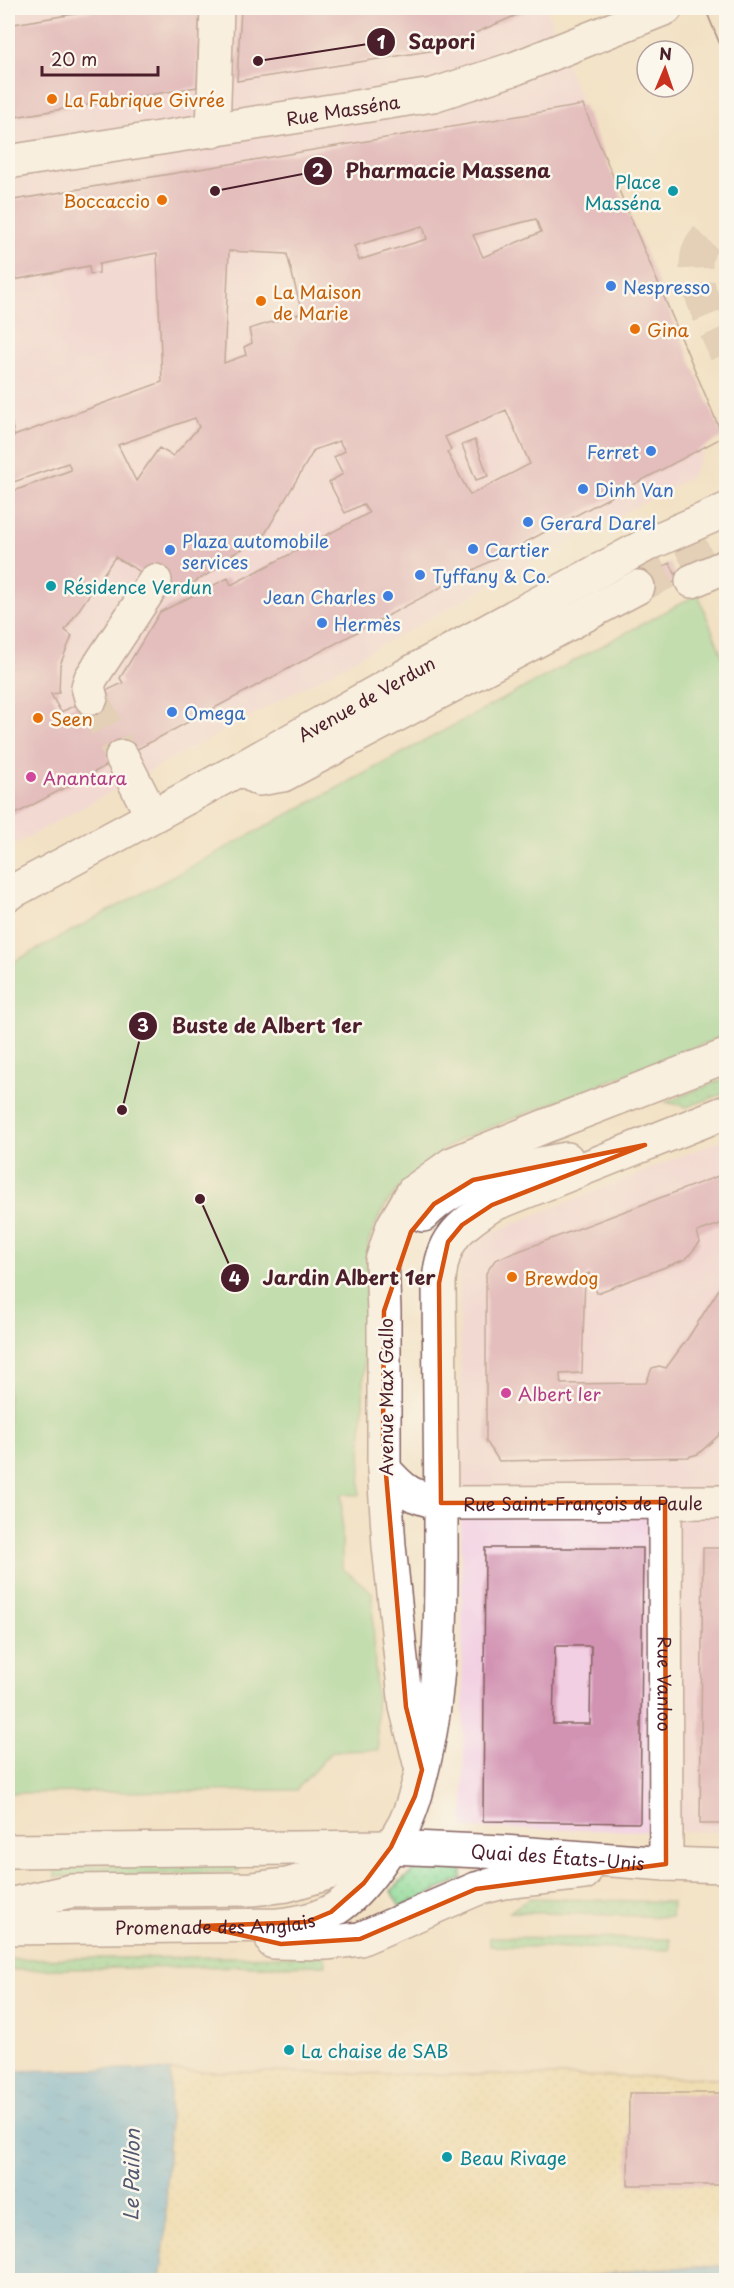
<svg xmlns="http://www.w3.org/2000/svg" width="734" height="2288" font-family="'Playpen Sans',sans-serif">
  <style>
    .built { fill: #f2cfe2 }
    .grass { fill: url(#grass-dots); stroke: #6b7c60; stroke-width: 1.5 }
    .sand { fill: url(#sand-dots); stroke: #9c7c64; stroke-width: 1.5 }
    .park { fill: #8cd895; stroke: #6b7c60; stroke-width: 1.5 }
    .water { fill: url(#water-ripples); stroke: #536681; stroke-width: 1.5 }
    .building { fill: #d292b2; fill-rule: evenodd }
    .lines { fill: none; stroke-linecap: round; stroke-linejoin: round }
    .minor-tunnel { stroke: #d0baa5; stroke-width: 33; stroke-dasharray: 33 16; stroke-linecap: butt }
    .minor-casing { stroke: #856361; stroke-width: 36 }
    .major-casing { stroke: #856361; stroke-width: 36 }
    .minor { stroke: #fff; stroke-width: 33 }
    .major { stroke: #fff; stroke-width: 33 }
    .tram { stroke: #4a1f2b; stroke-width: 1.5 }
    .marked { fill: none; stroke: #d8530f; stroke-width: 4.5; stroke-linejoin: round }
    .food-dot { fill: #e8710a; stroke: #fbf7ec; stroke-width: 2 }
    .culture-dot { fill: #0f9aa8; stroke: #fbf7ec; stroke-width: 2 }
    .shop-dot { fill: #3f7fe0; stroke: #fbf7ec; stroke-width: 2 }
    .hotel-dot { fill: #d1479c; stroke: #fbf7ec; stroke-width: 2 }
    .labels { text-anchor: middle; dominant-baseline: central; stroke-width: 5; stroke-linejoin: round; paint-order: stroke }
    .food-label { font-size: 18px; fill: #c56008; stroke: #fbf7ec; text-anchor: start }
    .street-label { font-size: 18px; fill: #4a1f2b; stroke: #fbf7ec }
    .culture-label { font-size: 18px; fill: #0d838f; stroke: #fbf7ec; text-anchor: start }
    .shop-label { font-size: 18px; fill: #366cbe; stroke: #fbf7ec; text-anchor: start }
    .hotel-label { font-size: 18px; fill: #b23c85; stroke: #fbf7ec; text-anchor: start }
    .water-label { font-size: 20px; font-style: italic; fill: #515870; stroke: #fbf7ec }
    .leader { fill: none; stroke: #4a1f2b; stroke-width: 2 }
    .callout-dot { fill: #4a1f2b; stroke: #fbf7ec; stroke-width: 2 }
    .mark-label { font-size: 18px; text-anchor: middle; font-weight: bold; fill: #fff }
    .callout-label { font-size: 20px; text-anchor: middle; font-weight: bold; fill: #4a1f2b; stroke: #fbf7ec; stroke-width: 5; stroke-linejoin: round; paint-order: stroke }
  </style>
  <defs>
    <pattern id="grass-dots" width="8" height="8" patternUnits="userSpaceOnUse" patternTransform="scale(1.5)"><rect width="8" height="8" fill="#8cd895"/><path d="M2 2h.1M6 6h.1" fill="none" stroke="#7ab981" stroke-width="1.8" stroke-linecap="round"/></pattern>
    <pattern id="sand-dots" width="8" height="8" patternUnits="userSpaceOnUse" patternTransform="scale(1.5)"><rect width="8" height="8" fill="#eeda9e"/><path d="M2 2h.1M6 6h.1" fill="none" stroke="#cebb88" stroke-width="1.8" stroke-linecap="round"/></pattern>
    <pattern id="water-ripples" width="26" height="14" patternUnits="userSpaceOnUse" patternTransform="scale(1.5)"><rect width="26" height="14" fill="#5caed7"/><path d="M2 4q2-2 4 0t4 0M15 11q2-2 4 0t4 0" fill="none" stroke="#4e8daf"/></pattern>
  </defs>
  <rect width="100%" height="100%" fill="#fbf7ec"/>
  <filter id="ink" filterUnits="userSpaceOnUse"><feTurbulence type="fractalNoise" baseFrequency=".0167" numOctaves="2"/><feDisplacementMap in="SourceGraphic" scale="12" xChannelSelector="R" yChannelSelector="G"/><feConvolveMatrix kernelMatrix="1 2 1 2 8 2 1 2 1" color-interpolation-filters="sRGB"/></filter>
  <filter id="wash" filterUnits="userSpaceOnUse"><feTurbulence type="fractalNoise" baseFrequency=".008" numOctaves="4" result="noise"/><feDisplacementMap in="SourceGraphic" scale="24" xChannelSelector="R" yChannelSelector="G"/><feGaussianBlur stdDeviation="1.35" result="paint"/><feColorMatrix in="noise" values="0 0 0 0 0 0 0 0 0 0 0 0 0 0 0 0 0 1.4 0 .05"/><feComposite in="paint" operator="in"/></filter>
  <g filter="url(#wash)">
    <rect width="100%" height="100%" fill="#f2e1c4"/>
    <path class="built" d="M8 8H546L706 445 692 476 8 848Z
      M726 1138V1832L464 1828 459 1246Z"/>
    <path class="grass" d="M726 1078V1093L687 1107 666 1102Z
      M238 1864 239 1872 56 1877 55 1866Z
      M425 1867H462V1879L400 1907 391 1891 414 1870Z
      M529 1898 672 1902 671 1917 510 1912Z
      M490 1937 670 1939V1950L490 1946Z
      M325 1956 326 1965 8 1970V1959Z"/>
    <path class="sand" d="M171 2071 726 2078V2266L647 2269 563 2280H160L165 2236Z"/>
    <path class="park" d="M698 594 726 666V1035L458 1140C430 1160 398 1182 381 1213 376 1223 372 1233 368 1243L360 1495 342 1494V1568L372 1592 378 1750 332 1751 296 1790 8 1793V965Z"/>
    <path class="water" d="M133 2069 171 2071 165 2236 160 2280H8V2071Z
      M726 2266V2280H563L647 2269Z"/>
    <g id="blocks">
      <path class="building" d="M92 8H103L104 10 116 8H200L197 87 8 118V25L92 11Z
        M241 8H533L436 50 237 81Z
        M583 105 723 437 8 818V493L71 470 68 463 8 484V403L14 436 162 382 157 253 99 264V273L90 274 89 266 8 281V201ZM536 219 541 232 483 257 473 235ZM423 226 427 239 359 260 354 246ZM229 251 287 254 302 313 249 329 252 343 244 347 246 355 224 363ZM506 410 530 464 470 495 447 452 451 450 445 437ZM195 418 199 427 173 456 159 448 136 481 118 445ZM339 441 345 451 334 457 343 474 329 482 345 513 363 504 369 513 231 585 228 578 160 612 120 678 123 683 61 712 51 694 59 693 60 665 72 636 65 630 115 557 175 592 186 587 215 570 221 560 262 539 314 450Z
        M475 440 488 476 476 480 462 445Z
        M670 563 678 580 659 590 650 572Z
        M726 1173V1222L697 1232 700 1242 686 1259 597 1293 589 1273 585 1276 582 1373 560 1374 561 1384 646 1383 652 1368 659 1366 666 1368 688 1338 726 1278V1423L719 1435 698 1454 688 1457 499 1461 486 1441V1273L495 1260Z
        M485 1548H643L640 1822 638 1823 483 1821ZM555 1646H591L590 1724H553Z
        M703 1548H726V1824H700Z
        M629 2093H726V2185H628Z"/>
    </g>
  </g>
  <g filter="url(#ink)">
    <use href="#blocks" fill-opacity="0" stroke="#856361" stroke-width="1.5"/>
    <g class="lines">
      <path class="minor-tunnel" d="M706 238C679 266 714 324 726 354
        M638 587 726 542
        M91 698 122 757"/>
      <defs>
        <g id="minor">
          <path d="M213 131 217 8"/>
          <path id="s1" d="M8 162 433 95 516 68 666 8"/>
          <path d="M692 581 726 566"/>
          <path d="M91 698 88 687 91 678 155 581"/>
          <path d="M122 757 152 816"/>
          <path d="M240 769 259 779 283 775 638 587"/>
          <path id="s2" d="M665 1502 666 1864"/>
          <path id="s3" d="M441 1503 726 1502"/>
        </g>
        <g id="major">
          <path id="s4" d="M8 894 240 769 419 668 648 544 726 510"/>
          <path d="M423 1215C462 1175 515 1169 567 1159"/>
          <path d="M384 1469C405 1493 411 1496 441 1503"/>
          <path d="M420 1763 406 1707 389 1546 384 1469V1311L382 1261 393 1226 413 1192 452 1164 543 1127 726 1056"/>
          <path id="s5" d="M8 1851 391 1847 503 1852 666 1864 726 1866"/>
          <path d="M8 1905 71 1891 252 1889 287 1885 328 1873 375 1853"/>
          <path id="s6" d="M8 1928 278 1925C329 1920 348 1906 378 1865 388 1851 397 1838 405 1823 414 1804 419 1783 424 1762 443 1682 441 1601 441 1519 441 1441 440 1362 439 1283 441 1241 458 1227 492 1205L726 1112"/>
          <path d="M273 1942 326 1943 360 1939 476 1889 503 1882 584 1873"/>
        </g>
      </defs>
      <use href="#minor" class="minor-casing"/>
      <use href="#major" class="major-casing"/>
      <use href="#minor" class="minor"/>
      <use href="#major" class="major"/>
      <path class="tram" d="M705 8 726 59"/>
    </g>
  </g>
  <path d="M0 0H734V2288H0ZM645 1145 492 1205 462 1225 448 1242 439 1283 441 1503 665 1502 666 1864 476 1889 360 1939 281 1944 201 1926 307 1922 331 1912 364 1883 391 1847 415 1796 422 1770 406 1707 383 1439 384 1311 411 1232 434 1204 473 1180Z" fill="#f2e1c4" fill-opacity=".55" fill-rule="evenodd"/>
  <path class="marked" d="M645 1145 492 1205 462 1225 448 1242 439 1283 441 1503 665 1502 666 1864 476 1889 360 1939 281 1944 201 1926 307 1922 331 1912 364 1883 391 1847 415 1796 422 1770 406 1707 383 1439 384 1311 411 1232 434 1204 473 1180Z"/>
  <g class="food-dot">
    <circle cx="52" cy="99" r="6"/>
    <circle cx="162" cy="200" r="6"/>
    <circle cx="261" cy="301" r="6"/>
    <circle cx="635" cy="329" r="6"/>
    <circle cx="38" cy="718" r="6"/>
    <circle cx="512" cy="1277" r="6"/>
  </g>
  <g class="culture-dot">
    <circle cx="673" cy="191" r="6"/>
    <circle cx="51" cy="586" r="6"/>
    <circle cx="289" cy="2050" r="6"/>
    <circle cx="447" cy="2157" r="6"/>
  </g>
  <g class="shop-dot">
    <circle cx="611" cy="286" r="6"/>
    <circle cx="651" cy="451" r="6"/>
    <circle cx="583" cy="489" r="6"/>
    <circle cx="528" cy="522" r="6"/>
    <circle cx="473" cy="549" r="6"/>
    <circle cx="170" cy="550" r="6"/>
    <circle cx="420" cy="575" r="6"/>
    <circle cx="388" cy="596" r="6"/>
    <circle cx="322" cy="623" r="6"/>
    <circle cx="172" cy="712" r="6"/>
  </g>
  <g class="hotel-dot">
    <circle cx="31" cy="777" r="6"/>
    <circle cx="506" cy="1393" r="6"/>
  </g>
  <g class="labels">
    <g class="food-label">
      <text x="64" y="99">La Fabrique Givrée</text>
      <text x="150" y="200" text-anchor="end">Boccaccio</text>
      <text x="273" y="291">La Maison<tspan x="273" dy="21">de Marie</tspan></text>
      <text x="647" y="329">Gina</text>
      <text x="50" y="718">Seen</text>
      <text x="524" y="1277">Brewdog</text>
    </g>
    <g class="street-label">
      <text stroke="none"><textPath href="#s1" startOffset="339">Rue Masséna</textPath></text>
      <text stroke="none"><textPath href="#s4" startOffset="408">Avenue de Verdun</textPath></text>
      <text transform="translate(385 1397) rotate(-90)">Avenue Max Gallo</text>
      <text stroke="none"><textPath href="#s3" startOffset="142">Rue Saint-François de Paule</textPath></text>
      <text stroke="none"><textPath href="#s2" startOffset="182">Rue Vanloo</textPath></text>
      <text stroke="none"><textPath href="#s5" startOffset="550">Quai des États-Unis</textPath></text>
      <text stroke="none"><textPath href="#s6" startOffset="207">Promenade des Anglais</textPath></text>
    </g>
    <g class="culture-label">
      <text x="661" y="181" text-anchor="end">Place<tspan x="661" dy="21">Masséna</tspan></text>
      <text x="63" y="586">Résidence Verdun</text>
      <text x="301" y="2050">La chaise de SAB</text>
      <text x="459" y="2157">Beau Rivage</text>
    </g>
    <g class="shop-label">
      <text x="623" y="286">Nespresso</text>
      <text x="639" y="451" text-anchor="end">Ferret</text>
      <text x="595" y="489">Dinh Van</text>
      <text x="540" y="522">Gerard Darel</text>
      <text x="182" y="540">Plaza automobile<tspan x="182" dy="21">services</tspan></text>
      <text x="485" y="549">Cartier</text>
      <text x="432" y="575">Tyffany &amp; Co.</text>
      <text x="376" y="596" text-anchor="end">Jean Charles</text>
      <text x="334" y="623">Hermès</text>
      <text x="184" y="712">Omega</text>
    </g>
    <g class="hotel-label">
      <text x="43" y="777">Anantara</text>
      <text x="518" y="1393">Albert Ier</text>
    </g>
    <g class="water-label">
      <text transform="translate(131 2175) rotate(-89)">Le Paillon</text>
    </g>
  </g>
  <path class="leader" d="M258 61L381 42M215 191L318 171M122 1110L143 1026M200 1199L235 1278"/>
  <g class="callout-dot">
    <circle cx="258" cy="61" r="6"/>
    <circle cx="215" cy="191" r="6"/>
    <circle cx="122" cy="1110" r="6"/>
    <circle cx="200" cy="1199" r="6"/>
    <circle cx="381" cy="42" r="15"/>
    <circle cx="318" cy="171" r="15"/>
    <circle cx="143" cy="1026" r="15"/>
    <circle cx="235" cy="1278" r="15"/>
  </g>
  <g class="mark-label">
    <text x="381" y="49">1</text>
    <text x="318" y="177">2</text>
    <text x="143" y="1032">3</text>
    <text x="235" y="1285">4</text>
  </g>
  <g class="callout-label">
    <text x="442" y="49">Sapori</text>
    <text x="448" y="178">Pharmacie Massena</text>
    <text x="267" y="1033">Buste de Albert 1er</text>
    <text x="349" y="1285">Jardin Albert 1er</text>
  </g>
  <rect width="734" height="2288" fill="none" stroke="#fbf7ec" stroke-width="30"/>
  <g transform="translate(665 69) rotate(2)"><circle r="28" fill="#fbf7ec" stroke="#b4a19f" stroke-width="1.5"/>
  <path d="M0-4.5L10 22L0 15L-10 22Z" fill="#c8321e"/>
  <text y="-9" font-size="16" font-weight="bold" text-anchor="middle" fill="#4a1f2b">N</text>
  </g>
  <path d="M42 66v9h116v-9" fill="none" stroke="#4a1f2b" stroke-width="3"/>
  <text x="51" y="66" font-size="18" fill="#4a1f2b" stroke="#fbf7ec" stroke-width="4.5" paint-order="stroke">20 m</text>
</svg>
